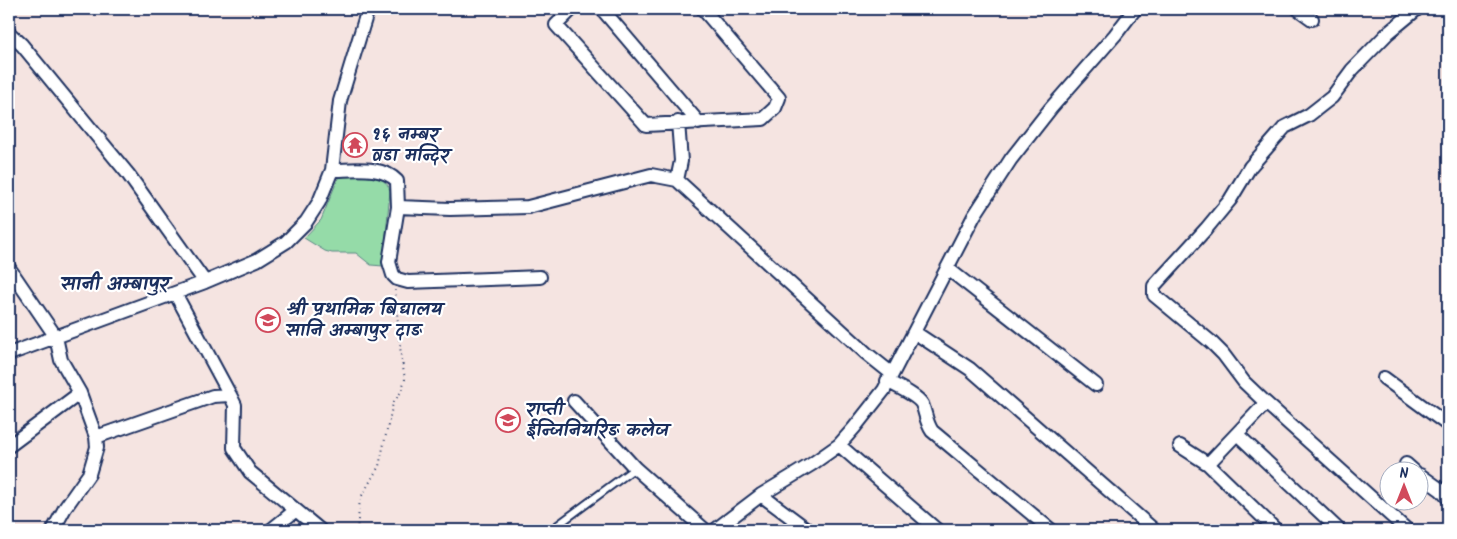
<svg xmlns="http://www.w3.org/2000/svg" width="1457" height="539" font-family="Kalam,'Playpen Sans Deva',sans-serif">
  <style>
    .green { fill: #95dba8; stroke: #588583 }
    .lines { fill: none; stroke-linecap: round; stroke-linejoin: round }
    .lane-casing { stroke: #1b2f5e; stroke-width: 10 }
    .street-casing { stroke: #1b2f5e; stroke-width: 16 }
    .path { stroke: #1b2f5e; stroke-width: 2; stroke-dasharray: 1 4; stroke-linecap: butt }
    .lane { stroke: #fff; stroke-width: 6 }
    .street { stroke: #fff; stroke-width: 12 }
    .labels { text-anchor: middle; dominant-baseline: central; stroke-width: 4.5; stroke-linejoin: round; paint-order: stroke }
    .poi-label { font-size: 18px; font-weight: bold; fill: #1b2f5e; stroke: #fff; text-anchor: start }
    .neighbourhood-label { font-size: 19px; font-weight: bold; fill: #1b2f5e; stroke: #fff }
  </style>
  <rect width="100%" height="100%" fill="#f5e4e1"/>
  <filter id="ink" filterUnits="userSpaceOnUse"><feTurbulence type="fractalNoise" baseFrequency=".02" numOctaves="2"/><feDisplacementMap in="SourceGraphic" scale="10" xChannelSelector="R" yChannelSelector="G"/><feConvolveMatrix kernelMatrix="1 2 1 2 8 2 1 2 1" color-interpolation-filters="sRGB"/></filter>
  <g filter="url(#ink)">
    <path class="green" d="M339 176C354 176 386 171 390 191L383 266 371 265 356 253H332L325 251 304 238 321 220Z"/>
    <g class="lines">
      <defs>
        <path id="lane" d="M551 530 635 468"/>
        <path id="street" d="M572 9 556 25 646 125 763 119 775 108 779 98 703 9
          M602 9 699 123
          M1298 9 1312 19
          M9 33 22 45 128 174 205 282
          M678 122 681 161 677 180 866 353 891 373
          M332 170C353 170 382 165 397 181L398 207 389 262 393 275 397 279 408 282 540 277
          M398 207 450 209 528 207 651 175 677 180
          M9 268 56 337 61 360 80 393 96 437 97 447 89 474 65 508 53 530
          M947 268 1096 385
          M175 293 230 395
          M914 332 970 369 1154 530
          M9 354 205 282 257 260 286 242 306 222 319 202 332 170 340 101 368 9
          M1384 378 1448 425
          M887 381C896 386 918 396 922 404 926 414 926 422 932 431L1051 530
          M574 401 635 468 705 530
          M1237 434 1339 530
          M96 437 213 396 230 395 235 405 234 448 250 472 320 530
          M839 445 937 530
          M9 446 80 393
          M1180 446 1208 464 1276 530
          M1208 464 1266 403
          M1406 464 1415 472
          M1420 475 1441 490 1448 498
          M761 495 808 530
          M271 530 296 510
          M715 530 761 495 812 464 839 445 854 428 884 390 974 216 1011 159 1051 108 1115 35 1135 9
          M1407 530 1266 403 1244 382 1223 354 1211 342 1154 295V286L1206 229 1230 200 1250 167 1285 127 1309 115 1332 97 1352 70 1388 33 1417 9"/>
      </defs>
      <use href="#lane" class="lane-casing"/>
      <use href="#street" class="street-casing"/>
      <path class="path" d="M357 530 360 499 379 466 393 403 401 392 405 379 401 356 395 290"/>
      <use href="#lane" class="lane"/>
      <use href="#street" class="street"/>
    </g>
  </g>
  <defs>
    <symbol id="temple-ring" viewBox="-11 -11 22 22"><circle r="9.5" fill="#fff" stroke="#d1495b" stroke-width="1.5"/><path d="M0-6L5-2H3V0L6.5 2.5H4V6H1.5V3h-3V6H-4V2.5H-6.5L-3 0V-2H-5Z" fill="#d1495b"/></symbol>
    <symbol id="school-ring" viewBox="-11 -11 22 22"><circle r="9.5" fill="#fff" stroke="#d1495b" stroke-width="1.5"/><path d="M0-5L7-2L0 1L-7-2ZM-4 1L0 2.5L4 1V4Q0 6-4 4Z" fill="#d1495b"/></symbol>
  </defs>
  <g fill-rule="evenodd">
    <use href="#temple-ring" x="341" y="131" width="28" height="28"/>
    <use href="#school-ring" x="254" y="306" width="28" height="28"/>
    <use href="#school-ring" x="494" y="406" width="28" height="28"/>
  </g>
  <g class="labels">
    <g class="poi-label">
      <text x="372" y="135">१६ नम्बर<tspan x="372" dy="21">वडा मन्दिर</tspan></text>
      <text x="286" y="310">श्री प्रथामिक बिद्यालय<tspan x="286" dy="21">सानि अम्बापुर दाङ</tspan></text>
      <text x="526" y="410">राप्ती<tspan x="526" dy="21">ईन्जिनियरिङ कलेज</tspan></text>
    </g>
    <g class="neighbourhood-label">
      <text x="115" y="285">सानी अम्बापुर</text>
    </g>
  </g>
  <rect width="1457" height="539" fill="none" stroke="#fff" stroke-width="30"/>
  <rect x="15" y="15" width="1427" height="509" fill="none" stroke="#1b2f5e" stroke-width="2" filter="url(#ink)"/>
  <g transform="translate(1404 486)"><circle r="24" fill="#ffffff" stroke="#a4acbf"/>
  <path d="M0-4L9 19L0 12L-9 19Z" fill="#d1495b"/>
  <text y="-8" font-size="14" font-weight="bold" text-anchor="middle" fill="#1b2f5e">N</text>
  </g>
</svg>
